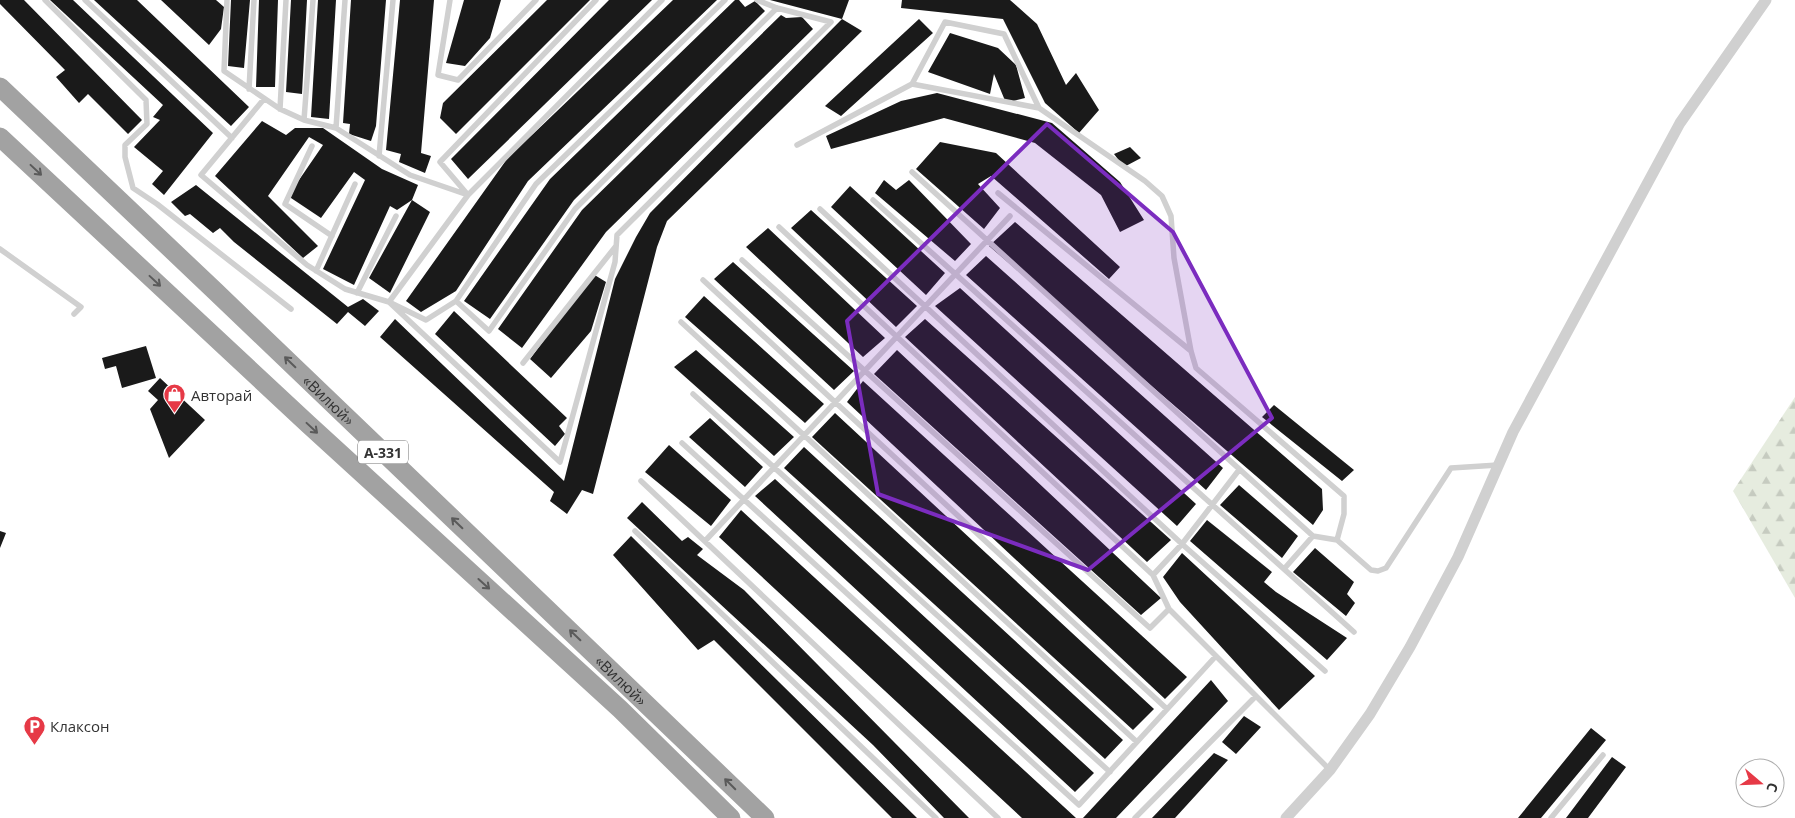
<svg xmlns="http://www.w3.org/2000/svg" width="1795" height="818" font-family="'Open Sans',sans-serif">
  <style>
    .forest { fill: url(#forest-firs) }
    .building { fill: #1a1a1a }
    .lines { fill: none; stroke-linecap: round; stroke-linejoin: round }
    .service { stroke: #d0d0d0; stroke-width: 5.5 }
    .minor { stroke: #d0d0d0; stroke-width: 11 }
    .trunk { stroke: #a2a2a2; stroke-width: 19 }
    .oneway { stroke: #5a5a5a }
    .marked { fill: #7b2cbf; fill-opacity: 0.2; stroke: #7b2cbf; stroke-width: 4; stroke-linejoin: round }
    .labels { text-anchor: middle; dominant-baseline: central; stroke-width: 5; stroke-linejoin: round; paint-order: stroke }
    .shield { fill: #fff; stroke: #707070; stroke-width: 1 }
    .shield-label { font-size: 14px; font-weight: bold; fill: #333 }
    .poi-label { font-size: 15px; fill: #333; stroke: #fff; text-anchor: start }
    .street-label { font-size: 15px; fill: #333; stroke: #fff }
  </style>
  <defs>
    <pattern id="forest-firs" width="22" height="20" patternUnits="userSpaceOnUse" patternTransform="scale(1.25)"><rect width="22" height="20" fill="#e6ecdf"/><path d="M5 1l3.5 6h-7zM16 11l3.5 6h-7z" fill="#c6cbc0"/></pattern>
  </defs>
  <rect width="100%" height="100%" fill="#fff"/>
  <path class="forest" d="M1795 397V598L1733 491Z"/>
  <path class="building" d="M0 0H24L142 120 128 134 88 94 79 103 56 77 65 70 0 4Z
    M50 0H73L213 133 164 195 152 184 163 171 134 147 160 120 153 117 163 105Z
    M94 0H137L249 107 231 126Z
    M161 0H216L224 7 221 29 209 45Z
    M231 0H250L244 68 228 66Z
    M259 0H278L275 87H256Z
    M291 0H307L302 94 286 92Z
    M318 0H336L329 119 311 117Z
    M351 0H386L376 126 371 141 349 134 350 124 343 123Z
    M400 0H434L421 153 431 156 425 173 399 162 401 154 386 150Z
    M464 0H501L490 38 465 66 446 63Z
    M547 0H590L456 134 440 118 443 103Z
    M609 0H652L468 179 451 159Z
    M673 0H717L528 181 456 291 421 312 406 301 507 159Z
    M735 0H739L745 7 755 1 765 11 574 200 490 319 464 301 550 179Z
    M770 0H849L842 19Z
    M902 0H1010L1037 24 1066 85 1076 73 1099 110 1079 133 1045 103 1003 19 901 8Z
    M781 15 786 18 802 17 813 29 606 232 522 348 498 329 582 210Z
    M842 19 862 31 667 221 657 247 593 494 582 490 567 514 550 501 554 492 380 337 395 319 564 481 615 279 636 237 650 213Z
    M919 19 933 33 841 116 825 106Z
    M950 33 998 48 1016 65 1025 98 1006 103 994 74 990 94 928 72Z
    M937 93 1052 123 1120 182 1144 220 1120 232 1101 195 1035 143 944 118 831 149 826 136 901 101Z
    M262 121 286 135 295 128H323L382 169 418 185 412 200 430 212 390 293 369 278 412 200 397 210 390 206 354 285 323 269 365 180 354 172 321 218 288 196 323 145 309 137 268 196 318 246 303 258 215 176Z
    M940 142 996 153 1120 267 1109 279 991 176 978 184 1000 208 984 229 916 169Z
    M1130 147 1141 158 1124 167 1114 154Z
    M884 180 896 190 909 180 971 244 955 261 875 193Z
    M196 185 348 307 363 299 379 311 365 326 348 312 337 324 234 242 220 228 213 233 190 214 185 216 171 202Z
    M850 186 945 273 926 295 831 207Z
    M811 210 917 306 896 327 791 228Z
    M1015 222 1322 489 1323 510 1313 525 989 246Z
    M768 228 885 338 863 357 746 247Z
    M986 256 1223 468 1206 490 966 275Z
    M733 262 854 371 834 390 714 279Z
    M593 274 606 282 591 331 551 378 530 359Z
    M960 288 1196 504 1177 526 935 306Z
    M704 296 824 404 805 423 685 317Z
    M454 311 567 418 559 426 565 434 555 446 435 334Z
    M925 319 1171 540 1147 562 905 337Z
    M146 346 156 378 122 388 116 366 105 369 102 358Z
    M696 350 794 437 774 456 674 367Z
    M897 350 1161 598 1141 615 874 374Z
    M160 378 205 420 169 458 150 409 158 400 148 391Z
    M863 381 1187 677 1165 699 847 402Z
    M1274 405 1354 470 1342 481 1262 417Z
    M835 413 1154 709 1133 730 812 437Z
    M710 418 763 467 745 487 689 437Z
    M669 445 731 500 711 526 645 472Z
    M804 447 1123 740 1105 759 784 468Z
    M775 479 1094 773 1075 792 755 496Z
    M1239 485 1298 536 1282 558 1220 505Z
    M642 502 682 541 688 537 703 549 697 555 744 590 969 818H944L873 745 627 518Z
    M741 510 1076 818H1022L719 537Z
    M1207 520 1272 572 1264 582 1276 592 1347 638 1327 660 1190 541Z
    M0 531 6 533 0 548Z
    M631 536 917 818H892L714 640 698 650 613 555Z
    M1315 548 1354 582 1347 594 1355 603 1346 616 1293 572Z
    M1182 553 1315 676 1279 710 1180 602 1163 577Z
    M1211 680 1228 701 1116 818H1083Z
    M1244 716 1261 727 1236 754 1222 742Z
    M1591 728 1606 740 1541 818H1518Z
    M1214 753 1228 760 1175 818H1152Z
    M1612 757 1626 767 1588 818H1566Z"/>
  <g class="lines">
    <path class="service" d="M45 0 146 100 147 124 125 145V157L133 188 157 204 291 309
      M85 0 232 138
      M227 0 224 71 280 109 304 120 336 128 410 175 468 195 389 302 426 320 456 301
      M450 0 438 75 458 80 536 0
      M596 0 440 162 468 195 662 0
      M725 0 536 184 456 301 489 331 575 209 777 8
      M912 84 945 22 1004 34 1039 108
      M249 89 254 0
      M264 99 201 175 307 265 345 289 389 302 560 462 615 262 617 235 831 22 777 8 757 0
      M280 109 286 0
      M304 120 313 0
      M336 128 345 0
      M797 145 912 84 1039 108 1145 181 1162 196 1171 216 1174 258 1191 351 1196 368 1344 496V514L1337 540 1371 570 1378 571 1386 568 1451 468 1498 465
      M312 146 285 204 332 236
      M379 156 393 0
      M912 172 1313 536 1337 540
      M998 193 1191 351
      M873 200 1354 632
      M820 209 1182 544 1239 470
      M779 227 1153 575
      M0 249 81 307 74 314
      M742 260 1150 628 1169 609 1330 770
      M316 271 355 184
      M703 280 1167 709
      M357 293 396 216
      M681 322 1137 742
      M523 363 616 246
      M693 394 1110 772
      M682 443 1079 805 1216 656
      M641 481 998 818
      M635 531 936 818
      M705 541 1010 216
      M1284 569 1313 536
      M1169 609 1153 575 1182 544 1325 671
      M1135 818 1256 696
      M1551 818 1603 755"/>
    <path class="minor" d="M1286 818 1330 770 1370 714 1410 647 1458 557 1513 432 1680 123 1766 0"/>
    <g class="trunk">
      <path id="s1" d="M0 87 215 291 765 818"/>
      <path d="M0 137 308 424 620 709 731 818"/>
    </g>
  </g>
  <defs><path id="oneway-shaft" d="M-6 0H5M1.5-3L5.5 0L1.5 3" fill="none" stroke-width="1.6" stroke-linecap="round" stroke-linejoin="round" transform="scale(1.25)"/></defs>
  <g class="oneway">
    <use href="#oneway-shaft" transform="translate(36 170) rotate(43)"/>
    <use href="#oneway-shaft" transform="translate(155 281) rotate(43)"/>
    <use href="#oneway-shaft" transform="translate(290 362) rotate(-136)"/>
    <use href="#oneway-shaft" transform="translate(312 428) rotate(43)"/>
    <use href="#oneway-shaft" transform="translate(457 523) rotate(-136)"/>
    <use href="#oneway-shaft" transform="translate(484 584) rotate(42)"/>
    <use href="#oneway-shaft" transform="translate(575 635) rotate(-136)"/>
    <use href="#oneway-shaft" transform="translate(730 784) rotate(-135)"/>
  </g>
  <path class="marked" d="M1047 124 1173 232 1272 418 1088 570 878 494 847 321Z"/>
  <defs>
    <symbol id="shop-pin" viewBox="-11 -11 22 30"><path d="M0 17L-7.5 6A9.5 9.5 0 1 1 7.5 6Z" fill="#e63946" stroke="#fff"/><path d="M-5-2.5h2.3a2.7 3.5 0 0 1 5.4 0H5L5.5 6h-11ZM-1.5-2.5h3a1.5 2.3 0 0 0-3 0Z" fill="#fff"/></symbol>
    <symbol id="parking-pin" viewBox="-11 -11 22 30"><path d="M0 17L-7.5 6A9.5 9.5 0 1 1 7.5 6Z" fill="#e63946" stroke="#fff"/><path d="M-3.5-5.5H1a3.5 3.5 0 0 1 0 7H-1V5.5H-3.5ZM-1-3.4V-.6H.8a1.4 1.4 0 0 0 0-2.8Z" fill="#fff"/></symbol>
  </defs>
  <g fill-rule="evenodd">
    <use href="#shop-pin" x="162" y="382" width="25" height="34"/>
    <use href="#parking-pin" x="22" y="714" width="25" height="34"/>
  </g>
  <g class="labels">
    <rect class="shield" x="358" y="440.5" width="50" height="23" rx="4"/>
    <g class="shield-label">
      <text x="383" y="452">А-331</text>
    </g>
    <g class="poi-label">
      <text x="191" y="395">Авторай</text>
      <text x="50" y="726">Клаксон</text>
    </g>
    <g class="street-label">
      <text stroke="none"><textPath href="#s1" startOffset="454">«Вилюй»</textPath></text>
      <text stroke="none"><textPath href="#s1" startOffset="859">«Вилюй»</textPath></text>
    </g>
  </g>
  <g transform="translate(1760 783) rotate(109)"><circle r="24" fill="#ffffff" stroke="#adadad"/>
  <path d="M0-4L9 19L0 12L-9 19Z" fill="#e63946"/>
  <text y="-8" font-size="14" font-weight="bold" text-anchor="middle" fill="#333333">С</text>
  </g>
</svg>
